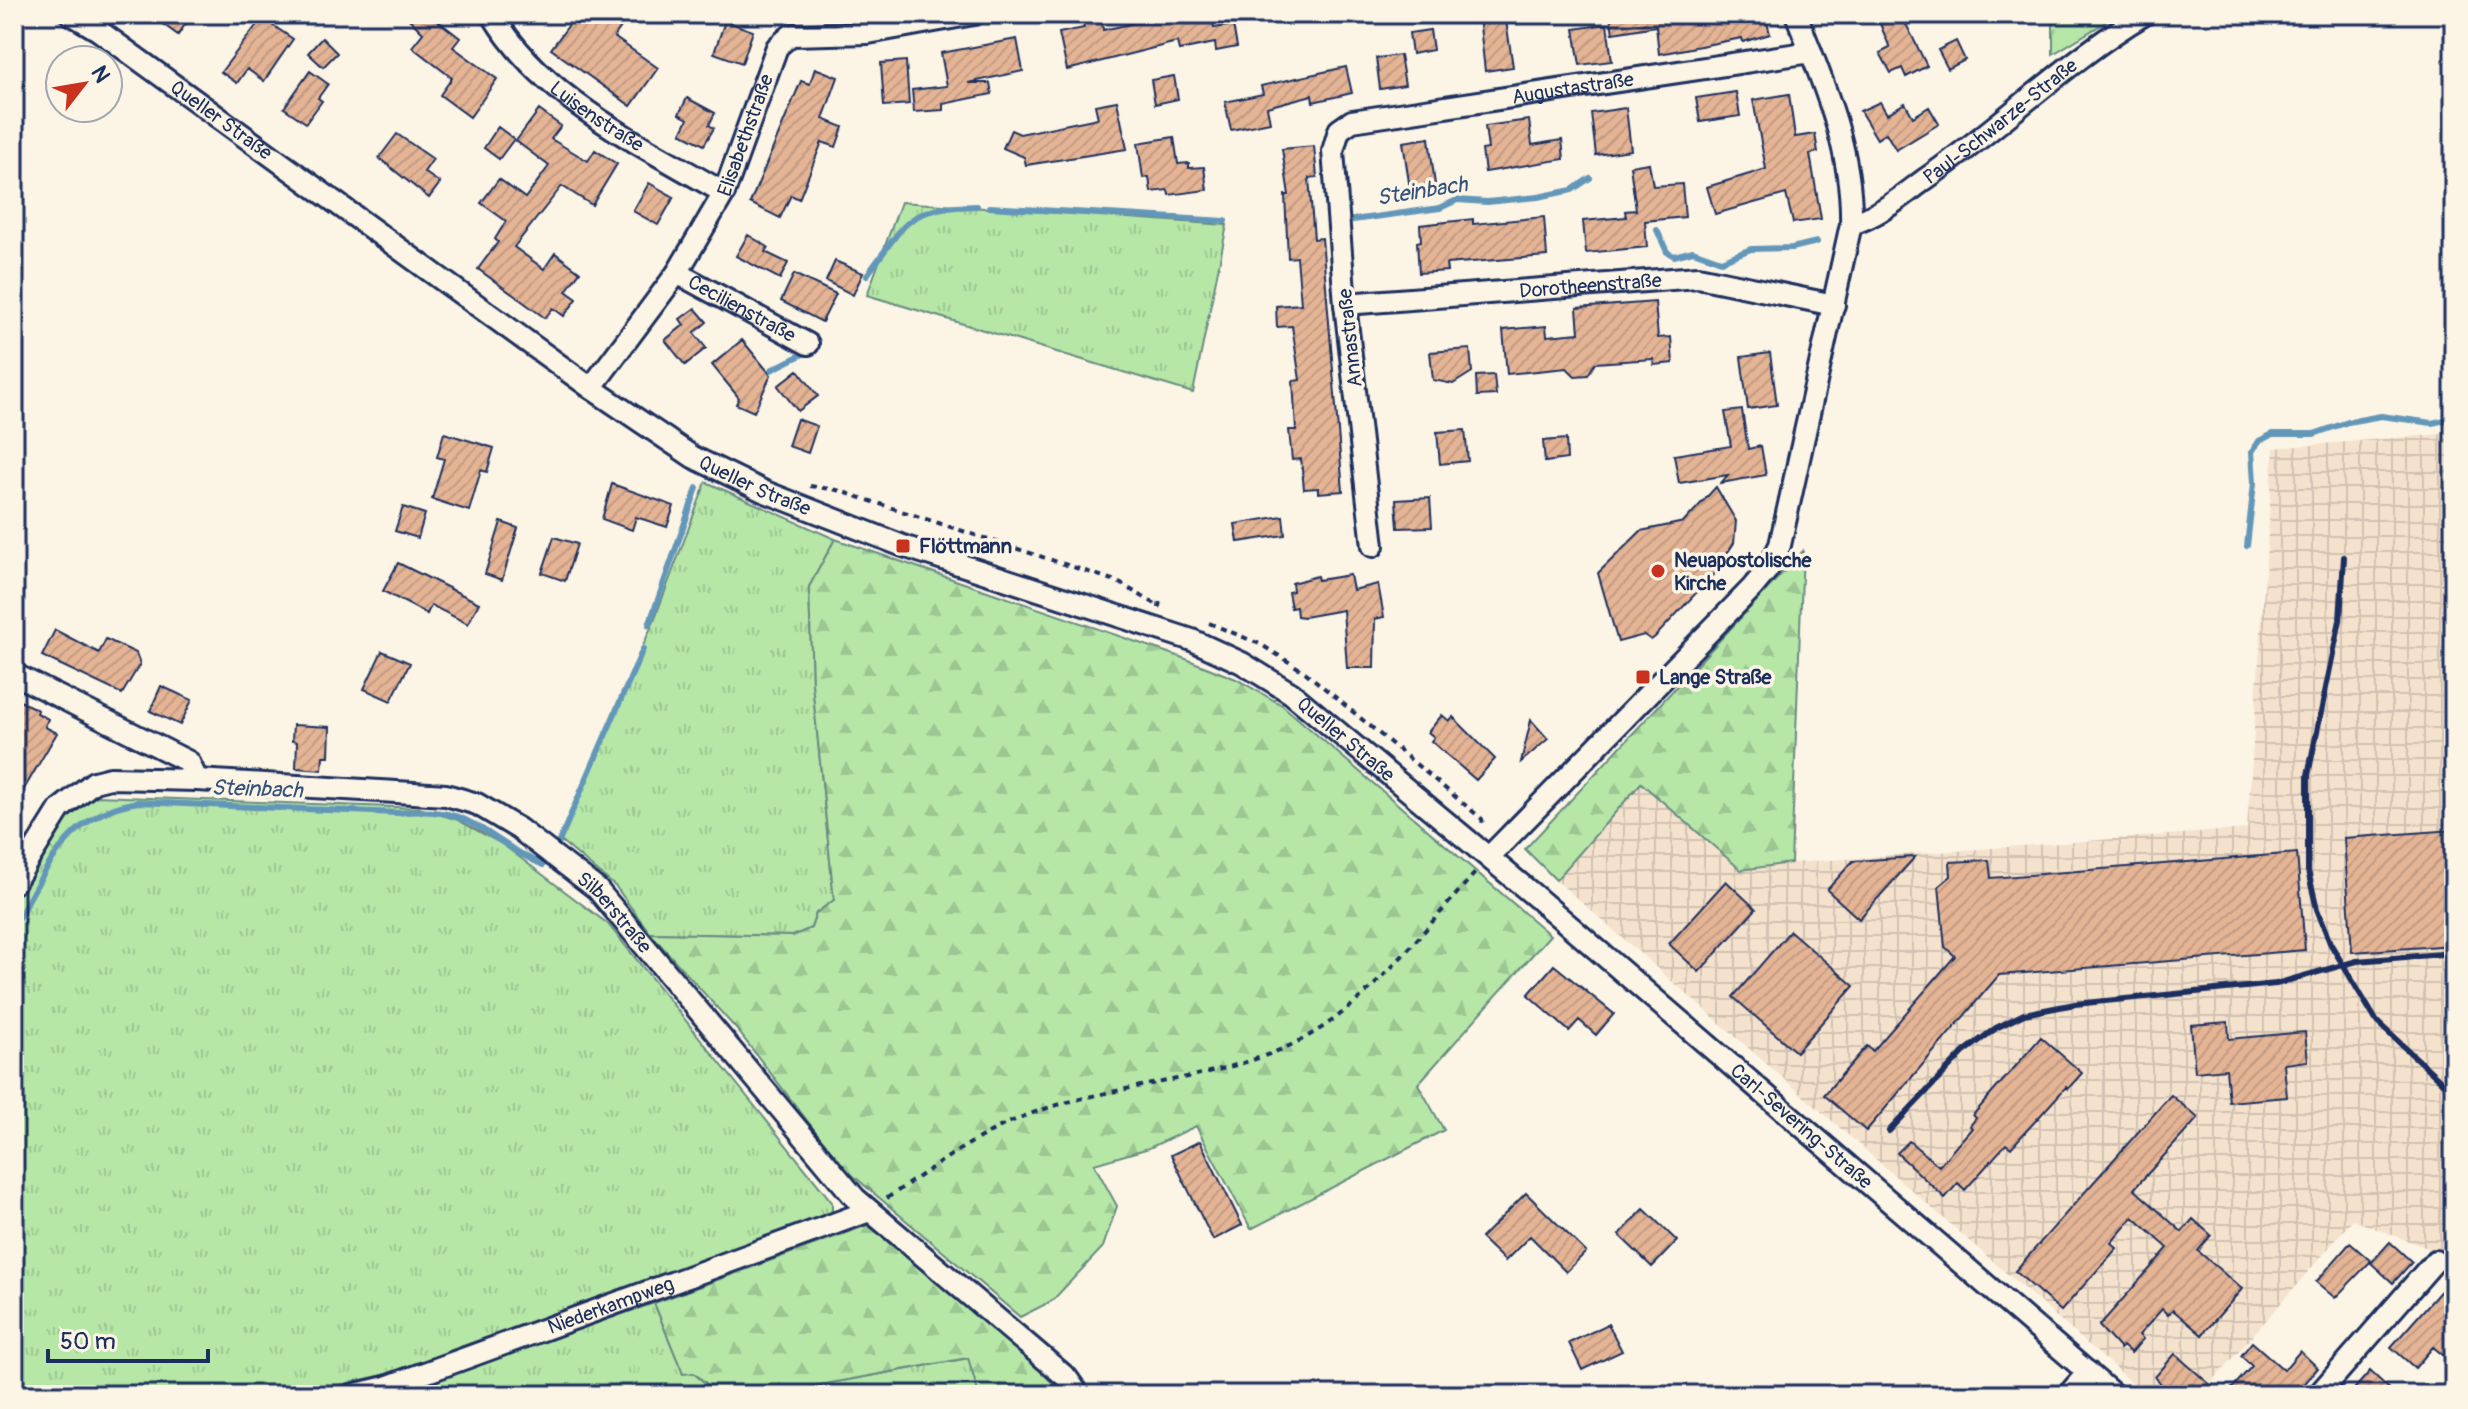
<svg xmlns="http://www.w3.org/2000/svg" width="2468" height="1409" font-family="Pangolin,sans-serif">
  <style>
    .industrial { fill: url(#industrial-grid) }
    .grass { fill: url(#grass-tufts); stroke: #688b82; stroke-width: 2 }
    .forest { fill: url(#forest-firs); stroke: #688b82; stroke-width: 2 }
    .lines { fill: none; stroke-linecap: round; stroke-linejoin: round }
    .stream { stroke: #6497b9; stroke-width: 6 }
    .building { fill: url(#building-hatch); stroke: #1b2f5e; stroke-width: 2 }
    .minor-casing { stroke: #1b2f5e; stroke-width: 26 }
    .path { stroke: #1b2f5e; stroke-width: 4; stroke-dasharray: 6 6; stroke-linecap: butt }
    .minor { stroke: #fcf5e5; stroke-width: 20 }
    .rail { stroke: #1b2f5e; stroke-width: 6 }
    .poi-dot { fill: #c8321e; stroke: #fcf5e5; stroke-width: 3 }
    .labels { text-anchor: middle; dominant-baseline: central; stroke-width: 7; stroke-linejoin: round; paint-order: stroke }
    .street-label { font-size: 20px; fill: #1b2f5e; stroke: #fcf5e5 }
    .poi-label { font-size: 20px; font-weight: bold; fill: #1b2f5e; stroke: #fcf5e5; text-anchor: start }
    .water-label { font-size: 22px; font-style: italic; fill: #33527c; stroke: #fcf5e5 }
  </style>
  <defs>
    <pattern id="industrial-grid" width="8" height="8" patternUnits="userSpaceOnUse" patternTransform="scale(2)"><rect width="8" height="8" fill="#f5e2cd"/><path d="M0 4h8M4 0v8" fill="none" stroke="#d1c2b2"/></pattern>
    <pattern id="grass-tufts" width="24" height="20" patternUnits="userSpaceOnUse" patternTransform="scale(2)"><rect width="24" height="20" fill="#b6e7a7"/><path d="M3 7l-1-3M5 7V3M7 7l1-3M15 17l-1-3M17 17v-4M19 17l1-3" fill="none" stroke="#9cc692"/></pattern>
    <pattern id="forest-firs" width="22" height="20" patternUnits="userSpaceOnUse" patternTransform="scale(2)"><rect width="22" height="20" fill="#b6e7a7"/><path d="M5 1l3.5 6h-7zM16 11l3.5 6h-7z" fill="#9cc692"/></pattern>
    <pattern id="building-hatch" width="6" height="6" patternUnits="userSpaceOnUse" patternTransform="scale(2)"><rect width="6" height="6" fill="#e4b495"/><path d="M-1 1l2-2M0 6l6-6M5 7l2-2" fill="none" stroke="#c39b83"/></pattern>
  </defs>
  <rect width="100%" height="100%" fill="#fcf5e5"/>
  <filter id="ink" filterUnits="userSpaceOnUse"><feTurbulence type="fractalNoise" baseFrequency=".0125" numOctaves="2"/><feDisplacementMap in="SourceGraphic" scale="16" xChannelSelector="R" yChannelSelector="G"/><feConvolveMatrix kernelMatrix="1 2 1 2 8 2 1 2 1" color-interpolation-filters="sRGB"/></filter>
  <g filter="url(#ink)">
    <path class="industrial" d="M2454 433V1258L2353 1220 2201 1395H2146L1556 880 1641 783 1741 870 1791 863 2247 829 2274 448Z"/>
    <path class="grass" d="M2053 14H2119L2053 54Z
      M901 202 1227 225 1193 393 867 295Z
      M706 482 835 539 809 587 812 683 834 900 816 913 811 928 793 936 650 933 616 887 560 840 655 618Z
      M96 796 419 808 458 820 502 844 608 924 832 1202V1213L383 1375 296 1395H14V898L70 811Z
      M654 1303 683 1373H693L720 1395H408L404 1391Z
      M969 1358 979 1395H765Z"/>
    <path class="forest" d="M835 539 1186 659 1236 679 1282 705 1550 935 1418 1084 1444 1130 1251 1229 1196 1126 1149 1148 1094 1164 1117 1206 1103 1247 1052 1301 1020 1317 843 1167 738 1031 650 933 793 936 811 928 816 913 834 900 812 683 809 587Z
      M1803 551 1791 863 1741 870 1641 783 1556 880 1525 849Z
      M868 1225 1002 1332 1064 1395H979L968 1358 765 1395H720L694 1373 683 1374 654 1303Z"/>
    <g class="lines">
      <path class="stream" d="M989 207 1225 221
        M1353 220 1440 208 1457 200 1487 202 1538 197 1572 190 1590 178
        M1657 230 1667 252 1674 256 1693 251 1721 261 1751 249 1792 248 1817 242
        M867 275C908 221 904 208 977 206
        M771 370 805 353
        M2247 546 2254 483 2252 452 2259 441 2273 434H2314L2348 422 2381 416 2432 423 2454 418
        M649 625 697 488
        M558 844 643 649
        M14 926C46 870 67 813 138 802L397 813C475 804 480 837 543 865"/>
    </g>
    <path class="building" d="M149 14H192L178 35Z
      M404 14H429L460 38 453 47 497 79 470 117 440 95 452 78 412 47 423 33Z
      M577 14H630L614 37 658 68 631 106 551 49Z
      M1081 14H1101L1103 30 1176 14H1211L1214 28 1233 25 1237 47 1216 51 1215 43 1179 50 1177 42 1067 70 1059 33 1084 28Z
      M1505 14 1513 67 1485 71 1479 17Z
      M1610 14H1706L1709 22 1737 14H1765L1770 34 1743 42 1742 38 1659 54 1656 26 1613 33Z
      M1876 14H1901L1927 66 1906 77 1902 68 1891 73 1880 53 1890 48Z
      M262 18 293 39 264 81 247 69 237 83 221 72Z
      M725 21 753 31 742 63 714 53Z
      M1607 24 1612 61 1580 65 1574 29Z
      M1430 30 1433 50 1412 54 1409 33Z
      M322 38 337 53 323 67 308 53Z
      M1017 39 1023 71 968 83H990L992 94 943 104V110L914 112 912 90 947 86 941 53Z
      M1956 41 1965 60 1948 69 1938 50Z
      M1400 55 1405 85 1380 89 1376 58Z
      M906 61 909 104 884 106 881 63Z
      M1346 67 1352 93 1313 102 1312 95 1267 107 1270 122 1231 130 1225 102 1263 94 1261 86Z
      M815 68 838 77 823 119 843 127 836 147 822 142 799 199 791 195 780 218 750 203 801 81 810 84Z
      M310 71 328 84 318 98 322 101 306 123 284 108Z
      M1174 76 1178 99 1155 104 1151 80Z
      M1736 92 1740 116 1700 122 1696 98Z
      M1789 94 1795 137 1815 134 1818 152 1810 154 1821 219 1793 223 1786 194 1715 214 1707 187 1766 169 1753 100Z
      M687 98 715 113 709 125 714 128 704 145 681 133 688 119 679 114Z
      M1117 101 1127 149 1026 165 1024 157 1003 148 1011 130 1020 134 1098 118 1095 105Z
      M1880 102 1887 114 1905 103 1913 117 1929 107 1939 124 1896 150 1886 133 1877 139 1860 111Z
      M1626 108 1631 150 1596 155 1591 113Z
      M539 110 561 126 551 139 588 161 595 150 617 164 592 205 562 186 514 247 544 269 555 253 580 272 566 291 577 299 564 316 553 308 545 318 478 269 498 242 495 239 506 221 481 203 499 179 525 198 549 166 516 141Z
      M1529 120 1532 145 1562 140 1564 159 1485 172 1482 150 1488 149 1485 126Z
      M498 127 514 139 499 159 484 148Z
      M397 134 433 159 424 172 440 183 429 198 379 158Z
      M1174 137 1178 164 1189 163V168L1204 167 1207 190 1169 195 1168 190 1151 192 1149 177 1143 178 1138 143Z
      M1429 138 1435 185 1410 189 1403 142Z
      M1314 146 1317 177 1309 178 1314 239 1322 238 1343 491 1318 493V488L1304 489 1301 459 1292 460 1289 430H1296L1293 381 1300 380 1292 326 1277 327 1276 306 1301 304 1297 257 1288 258 1285 195H1289L1282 149Z
      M1649 163 1653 186 1682 184 1685 217 1645 221 1647 247 1586 253 1583 221 1626 217 1625 211 1636 210 1630 166Z
      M649 183 674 197 658 225 633 211Z
      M1544 217 1547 256 1446 264 1447 271 1419 273 1417 242 1421 241 1420 225 1473 219V224Z
      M748 235 768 247 765 252 788 263 780 279 736 256Z
      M835 261 863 273 853 295 826 281Z
      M794 274 836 294 822 322 781 301Z
      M1655 302 1658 338 1671 337 1673 363 1654 365 1653 359 1595 363 1588 375 1575 376 1567 368 1507 374 1503 330 1546 326 1547 336 1579 333 1577 308Z
      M695 308 707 322 694 333 706 348 685 365 665 340 684 325 680 319Z
      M742 340 771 375 754 412 736 404 739 398 712 365Z
      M1470 349 1472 372 1453 384 1433 380 1430 352Z
      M1770 353 1777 405 1748 409 1741 357Z
      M798 370 818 396 798 411 778 386Z
      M1494 375 1496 395 1477 396 1476 376Z
      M1742 410 1748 449 1761 446 1766 475 1721 483 1728 475 1679 483 1674 455 1731 446 1725 412Z
      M797 419 817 426 808 453 788 446Z
      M1465 430 1468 461 1440 464 1437 432Z
      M444 433 494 448 487 472 481 470 469 511 432 499 444 459 437 457Z
      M1566 439 1567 459 1545 462 1543 441Z
      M612 484 674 506 667 527 636 517 632 530 602 519Z
      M1716 487 1736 521 1734 543 1713 575 1655 637 1651 640 1644 635 1618 642 1598 573 1641 531 1684 522Z
      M1430 498 1432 527 1398 528 1396 500Z
      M403 507 425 514 418 538 395 531Z
      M1283 516 1285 535 1238 542 1235 524Z
      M501 522 518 528 502 580 485 574Z
      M554 537 577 544 565 581 542 573Z
      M398 563 479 603 468 624 431 605 427 614 383 591Z
      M1350 575 1353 590 1378 584 1384 617 1375 619 1374 668H1347L1343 610 1304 617 1297 616 1296 607 1291 608 1288 592 1293 591 1292 583 1317 576 1318 580Z
      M55 630 99 653 106 639 136 653 140 664 122 694 42 656Z
      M382 651 410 663 391 701 364 689Z
      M161 686 192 700 180 725 150 711Z
      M14 698 38 710 37 713 48 719 45 727 57 733 14 806Z
      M1442 715 1449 721 1453 717 1495 759 1476 780 1431 741 1434 737 1428 732Z
      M1531 720 1548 739 1521 762Z
      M293 725 330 727 329 756H323L322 770 296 768 297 742 292 741Z
      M2454 830V945L2352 952 2344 838Z
      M2297 853 2305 950 1999 975 1866 1131 1824 1095 1867 1046 1873 1051 1955 956 1945 947 1939 886 1951 876 1950 862 1989 860 1991 878Z
      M1915 857 1859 919 1827 890 1853 861Z
      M1726 881 1756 909 1699 972 1669 944Z
      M1790 931 1854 986 1796 1052 1733 997Z
      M1554 965 1614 1014 1596 1035 1579 1020 1569 1031 1528 995Z
      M2228 1022 2229 1039 2305 1032 2308 1061 2284 1064 2287 1097 2229 1102 2226 1069 2195 1072 2191 1025Z
      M2041 1037 2082 1073 2068 1089 2066 1087 2011 1148 2006 1144 1965 1190 1958 1183 1945 1198 1897 1153 1909 1141 1939 1166 1972 1128 1970 1126 1976 1118 1973 1115Z
      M2171 1095 2198 1118 2134 1189 2182 1232 2193 1219 2211 1235 2198 1251 2242 1289 2202 1335 2173 1310 2168 1315 2162 1309 2139 1335 2143 1339 2131 1353 2123 1346 2120 1349 2099 1326 2168 1248 2133 1217 2111 1243 2117 1248 2061 1311 2015 1271Z
      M1200 1141 1242 1225 1213 1240 1171 1155Z
      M1526 1193 1586 1252 1566 1272 1530 1236 1505 1261 1481 1238Z
      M1644 1209 1677 1241 1652 1267 1619 1235Z
      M2390 1242 2412 1262 2393 1283 2371 1263Z
      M2350 1243 2371 1261 2335 1298 2316 1282Z
      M2454 1276V1364L2433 1347 2415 1368 2391 1347Z
      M1608 1324 1622 1351 1582 1370 1569 1343Z
      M2252 1342 2284 1370 2300 1351 2318 1368 2295 1395H2226L2252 1366 2241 1356Z
      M2175 1354 2222 1395H2170L2155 1377Z
      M2370 1371 2396 1395H2349Z"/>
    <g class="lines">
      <defs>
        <g id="minor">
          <path id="s1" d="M71 14 98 30 591 388 693 457 763 491 903 546 1192 640 1242 663 1291 693 1536 897 2114 1395"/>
          <path id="s2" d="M492 14C543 100 641 144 724 193"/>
          <path id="s3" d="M1851 224C1879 216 1901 197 1924 180 2000 128 2066 61 2145 14"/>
          <path id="s4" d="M677 273 808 344"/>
          <path id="s5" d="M1345 304 1698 277 1834 305"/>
          <path id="s6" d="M591 388 677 273 724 193 777 47 791 35 868 33 974 14"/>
          <path id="s7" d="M1373 546 1345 304 1333 151 1339 130 1352 121 1811 52"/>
          <path d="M14 674 189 762 197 780"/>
          <path d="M1489 857 1752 588 1768 569 1780 545 1851 224C1853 149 1823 83 1796 14"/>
          <path id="s8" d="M14 883 60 809 94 782 110 778 197 780 446 795 477 804 519 829 597 889 855 1198 1067 1378 1079 1395"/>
          <path id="s9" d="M352 1395 386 1387 869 1211"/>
          <path d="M2068 1395 2088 1372"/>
          <path d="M2318 1395 2435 1261"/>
        </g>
      </defs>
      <use href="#minor" class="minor-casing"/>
      <path class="path" d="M810 486 837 490 1116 581 1159 606
        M1159 608 1160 598
        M1209 623 1260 644 1305 672 1482 819 1483 825
        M887 1198C931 1169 973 1137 1022 1117 1109 1083 1206 1084 1291 1045 1366 1010 1421 932 1476 872"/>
      <use href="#minor" class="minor"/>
      <path class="rail" d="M2344 557 2340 620 2308 775V871L2317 909 2330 943 2377 1022 2454 1093
        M1889 1131 1964 1052 1996 1028 2024 1014 2075 1004 2276 984 2357 961 2454 953"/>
    </g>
  </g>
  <g class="poi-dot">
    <rect x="895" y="538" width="16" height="16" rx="4"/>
    <circle cx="1658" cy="571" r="8"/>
    <rect x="1635" y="669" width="16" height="16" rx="4"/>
  </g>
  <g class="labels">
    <g class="street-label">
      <text stroke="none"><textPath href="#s7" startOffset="658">Augustastraße</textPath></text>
      <text stroke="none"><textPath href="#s2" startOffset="148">Luisenstraße</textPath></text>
      <text stroke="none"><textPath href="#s1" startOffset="184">Queller Straße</textPath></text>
      <text stroke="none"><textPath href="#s3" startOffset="182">Paul-Schwarze-Straße</textPath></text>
      <text stroke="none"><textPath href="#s6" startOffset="298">Elisabethstraße</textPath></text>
      <text stroke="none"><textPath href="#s5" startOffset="246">Dorotheenstraße</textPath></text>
      <text stroke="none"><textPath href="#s4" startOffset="74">Cecilienstraße</textPath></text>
      <text transform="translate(1350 338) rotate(-96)">Annastraße</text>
      <text stroke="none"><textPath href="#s1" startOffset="832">Queller Straße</textPath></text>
      <text stroke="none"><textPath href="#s1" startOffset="1480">Queller Straße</textPath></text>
      <text stroke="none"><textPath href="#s8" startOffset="692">Silberstraße</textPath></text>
      <text stroke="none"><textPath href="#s1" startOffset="2078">Carl-Severing-Straße</textPath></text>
      <text stroke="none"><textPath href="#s9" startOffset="274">Niederkampweg</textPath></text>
    </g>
    <g class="poi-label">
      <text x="919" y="546">Flöttmann</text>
      <text x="1674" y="560">Neuapostolische<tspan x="1674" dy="23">Kirche</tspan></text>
      <text x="1659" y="677">Lange Straße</text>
    </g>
    <g class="water-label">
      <text transform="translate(1422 191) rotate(-9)">Steinbach</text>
      <text transform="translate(257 789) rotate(2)">Steinbach</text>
    </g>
  </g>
  <rect width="2468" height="1409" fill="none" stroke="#fcf5e5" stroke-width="48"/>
  <rect x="24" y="24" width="2420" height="1361" fill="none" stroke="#1b2f5e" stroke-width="3" filter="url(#ink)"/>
  <g transform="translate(84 84) rotate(59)"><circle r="38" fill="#fcf5e5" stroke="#a2a6af" stroke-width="2"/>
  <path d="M0-6L14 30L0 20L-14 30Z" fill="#c8321e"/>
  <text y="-12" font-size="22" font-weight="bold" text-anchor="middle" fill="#1b2f5e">N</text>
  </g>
  <path d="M48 1349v12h160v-12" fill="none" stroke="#1b2f5e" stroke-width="4"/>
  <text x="60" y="1349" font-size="24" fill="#1b2f5e" stroke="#fcf5e5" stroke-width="6" paint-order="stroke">50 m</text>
</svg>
